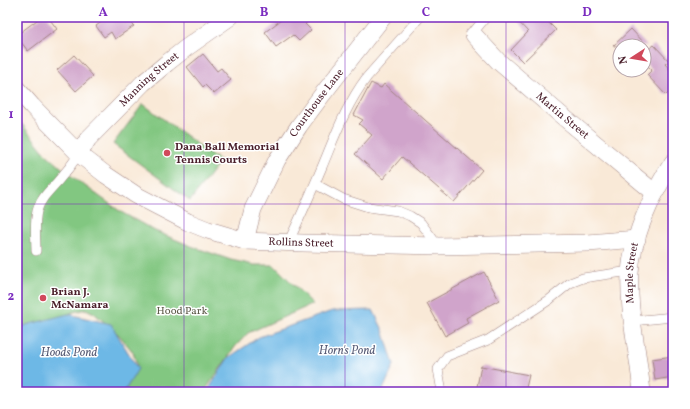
<svg xmlns="http://www.w3.org/2000/svg" width="690" height="409" font-family="Vollkorn,serif">
  <style>
    .green { fill: #82c781; stroke: #667356 }
    .water { fill: #6db8e6; stroke: #5c6c88 }
    .building { fill: #d0a4cb }
    .lines { fill: none; stroke-linecap: round; stroke-linejoin: round }
    .lane-casing { stroke: #a28481; stroke-width: 10 }
    .street-casing { stroke: #a28481; stroke-width: 18 }
    .lane { stroke: #fff; stroke-width: 9 }
    .street { stroke: #fff; stroke-width: 17 }
    .grid { fill: none; stroke: #7b2cbf; stroke-width: 1; stroke-opacity: 0.55 }
    .poi-dot { fill: #d1495b; stroke: #fff; stroke-width: 1.5 }
    .labels { text-anchor: middle; dominant-baseline: central; stroke-width: 3; stroke-linejoin: round; paint-order: stroke }
    .street-label { font-size: 11px; fill: #4a1f2b; stroke: #fff }
    .poi-label { font-size: 11px; font-weight: bold; fill: #4a1f2b; stroke: #fff; text-anchor: start }
    .park-label { font-size: 11px; fill: #5e5a49; stroke: #fff }
    .water-label { font-size: 12px; font-style: italic; fill: #585c76; stroke: #fff }
    .neatline { fill: none; stroke: #7b2cbf; stroke-width: 1.5 }
    .grid-label { font-size: 13px; text-anchor: middle; font-weight: bold; fill: #7b2cbf }
  </style>
  <rect width="100%" height="100%" fill="#fff"/>
  <filter id="ink" filterUnits="userSpaceOnUse"><feTurbulence type="fractalNoise" baseFrequency=".025" numOctaves="2"/><feDisplacementMap in="SourceGraphic" scale="8" xChannelSelector="R" yChannelSelector="G"/><feConvolveMatrix kernelMatrix="1 2 1 2 8 2 1 2 1" color-interpolation-filters="sRGB"/></filter>
  <filter id="wash" filterUnits="userSpaceOnUse"><feTurbulence type="fractalNoise" baseFrequency=".012" numOctaves="4" result="noise"/><feDisplacementMap in="SourceGraphic" scale="16" xChannelSelector="R" yChannelSelector="G"/><feGaussianBlur stdDeviation="0.9" result="paint"/><feColorMatrix in="noise" values="0 0 0 0 0 0 0 0 0 0 0 0 0 0 0 0 0 1.4 0 .05"/><feComposite in="paint" operator="in"/></filter>
  <g filter="url(#wash)">
    <rect width="100%" height="100%" fill="#f9e9d7"/>
    <path class="green" d="M143 104 220 161 190 201 113 144Z
      M17 118 45 153 70 175 121 212 155 231 191 246 231 260 254 265H274L313 304 248 333 235 347 204 392H118L137 365 133 352 119 335 94 313 86 309 73 312 38 327 17 339Z"/>
    <path class="water" d="M373 310 383 330 394 365 382 392H207L228 358 259 337 332 311Z
      M68 314 111 324 138 369 124 392H17V331L26 325Z"/>
    <g id="blocks">
      <path class="building" d="M41 17H48L57 29 28 51 17 37V35Z
        M100 17H133L129 20 134 26 115 39 111 32 104 37 96 26 103 21Z
        M285 17H313L305 24 311 30 299 41 293 35 276 47 265 32Z
        M514 17H543L556 30 523 62 511 50 528 32Z
        M631 29 647 46H613Z
        M654 45 669 61 665 64 673 73V89L666 95 647 75 652 70 644 62V53Z
        M203 54 217 71 221 68 231 80 214 94 205 85 203 87 187 67Z
        M74 55 93 76 76 91 57 70Z
        M371 83 381 88 384 84 482 170 454 202 402 157 383 179 355 154 372 135 359 124 363 120 354 115Z
        M484 272 499 300 466 318 468 323 445 336 427 303Z
        M673 356V377L655 380 652 359Z
        M481 366 529 375 525 392H476Z"/>
    </g>
  </g>
  <g filter="url(#ink)">
    <use href="#blocks" fill-opacity="0" stroke="#a28481" stroke-width="1"/>
    <g class="lines">
      <defs>
        <path id="lane" d="M474 35 476 29 486 17
          M315 184 343 199 368 207 398 211 410 216 421 223 438 246
          M288 243C300 218 311 193 322 167 335 136 346 105 367 77L420 17
          M36 251C36 238 34 224 37 211 40 199 50 190 58 181 66 172 73 163 79 154
          M632 321 673 317
          M442 392 438 369 447 356 488 340 549 300 570 283 583 278 630 271"/>
        <g id="street">
          <path id="s1" d="M474 35 498 61 561 115 655 193"/>
          <path id="s2" d="M17 89 32 106 79 154 106 175 136 195 188 222 208 230 245 241 303 243 438 246 588 243 637 239"/>
          <path id="s3" d="M79 154 88 139 143 83 167 63 186 48 230 17"/>
          <path id="s4" d="M245 241 253 209 277 160 299 126 322 95 383 17"/>
          <path id="s5" d="M642 392C640 373 637 353 634 334 631 314 629 294 630 273 632 237 653 192 673 162"/>
        </g>
      </defs>
      <use href="#lane" class="lane-casing"/>
      <use href="#street" class="street-casing"/>
      <use href="#lane" class="lane"/>
      <use href="#street" class="street"/>
    </g>
  </g>
  <path class="grid" d="M184 17V392M345 17V392M506 17V392M17 204H673"/>
  <g class="poi-dot">
    <circle cx="167" cy="153" r="4"/>
    <circle cx="43" cy="298" r="4"/>
  </g>
  <g class="labels">
    <g class="street-label">
      <text stroke="none"><textPath href="#s3" startOffset="103">Manning Street</textPath></text>
      <text stroke="none"><textPath href="#s4" startOffset="157">Courthouse Lane</textPath></text>
      <text stroke="none"><textPath href="#s1" startOffset="120">Martin Street</textPath></text>
      <text stroke="none"><textPath href="#s2" startOffset="335">Rollins Street</textPath></text>
      <text stroke="none"><textPath href="#s5" startOffset="120">Maple Street</textPath></text>
    </g>
    <g class="poi-label">
      <text x="175" y="147">Dana Ball Memorial<tspan x="175" dy="13">Tennis Courts</tspan></text>
      <text x="51" y="292">Brian J.<tspan x="51" dy="13">McNamara</tspan></text>
    </g>
    <g class="park-label">
      <text x="182" y="311">Hood Park</text>
    </g>
    <g class="water-label">
      <text x="347" y="351">Horn's Pond</text>
      <text x="69" y="353">Hoods Pond</text>
    </g>
  </g>
  <rect width="690" height="409" fill="none" stroke="#fff" stroke-width="44"/>
  <g transform="translate(632 58) rotate(258)"><circle r="19" fill="#ffffff" stroke="#b7a5aa"/>
  <path d="M0-3L7 15L0 10L-7 15Z" fill="#d1495b"/>
  <text y="-6" font-size="11" font-weight="bold" text-anchor="middle" fill="#4a1f2b">N</text>
  </g>
  <rect x="22" y="22" width="646" height="365" class="neatline"/>
  <g class="grid-label">
    <text x="103" y="16">A</text>
    <text x="264" y="16">B</text>
    <text x="426" y="16">C</text>
    <text x="587" y="16">D</text>
    <text x="11" y="118">1</text>
    <text x="11" y="300">2</text>
  </g>
</svg>
